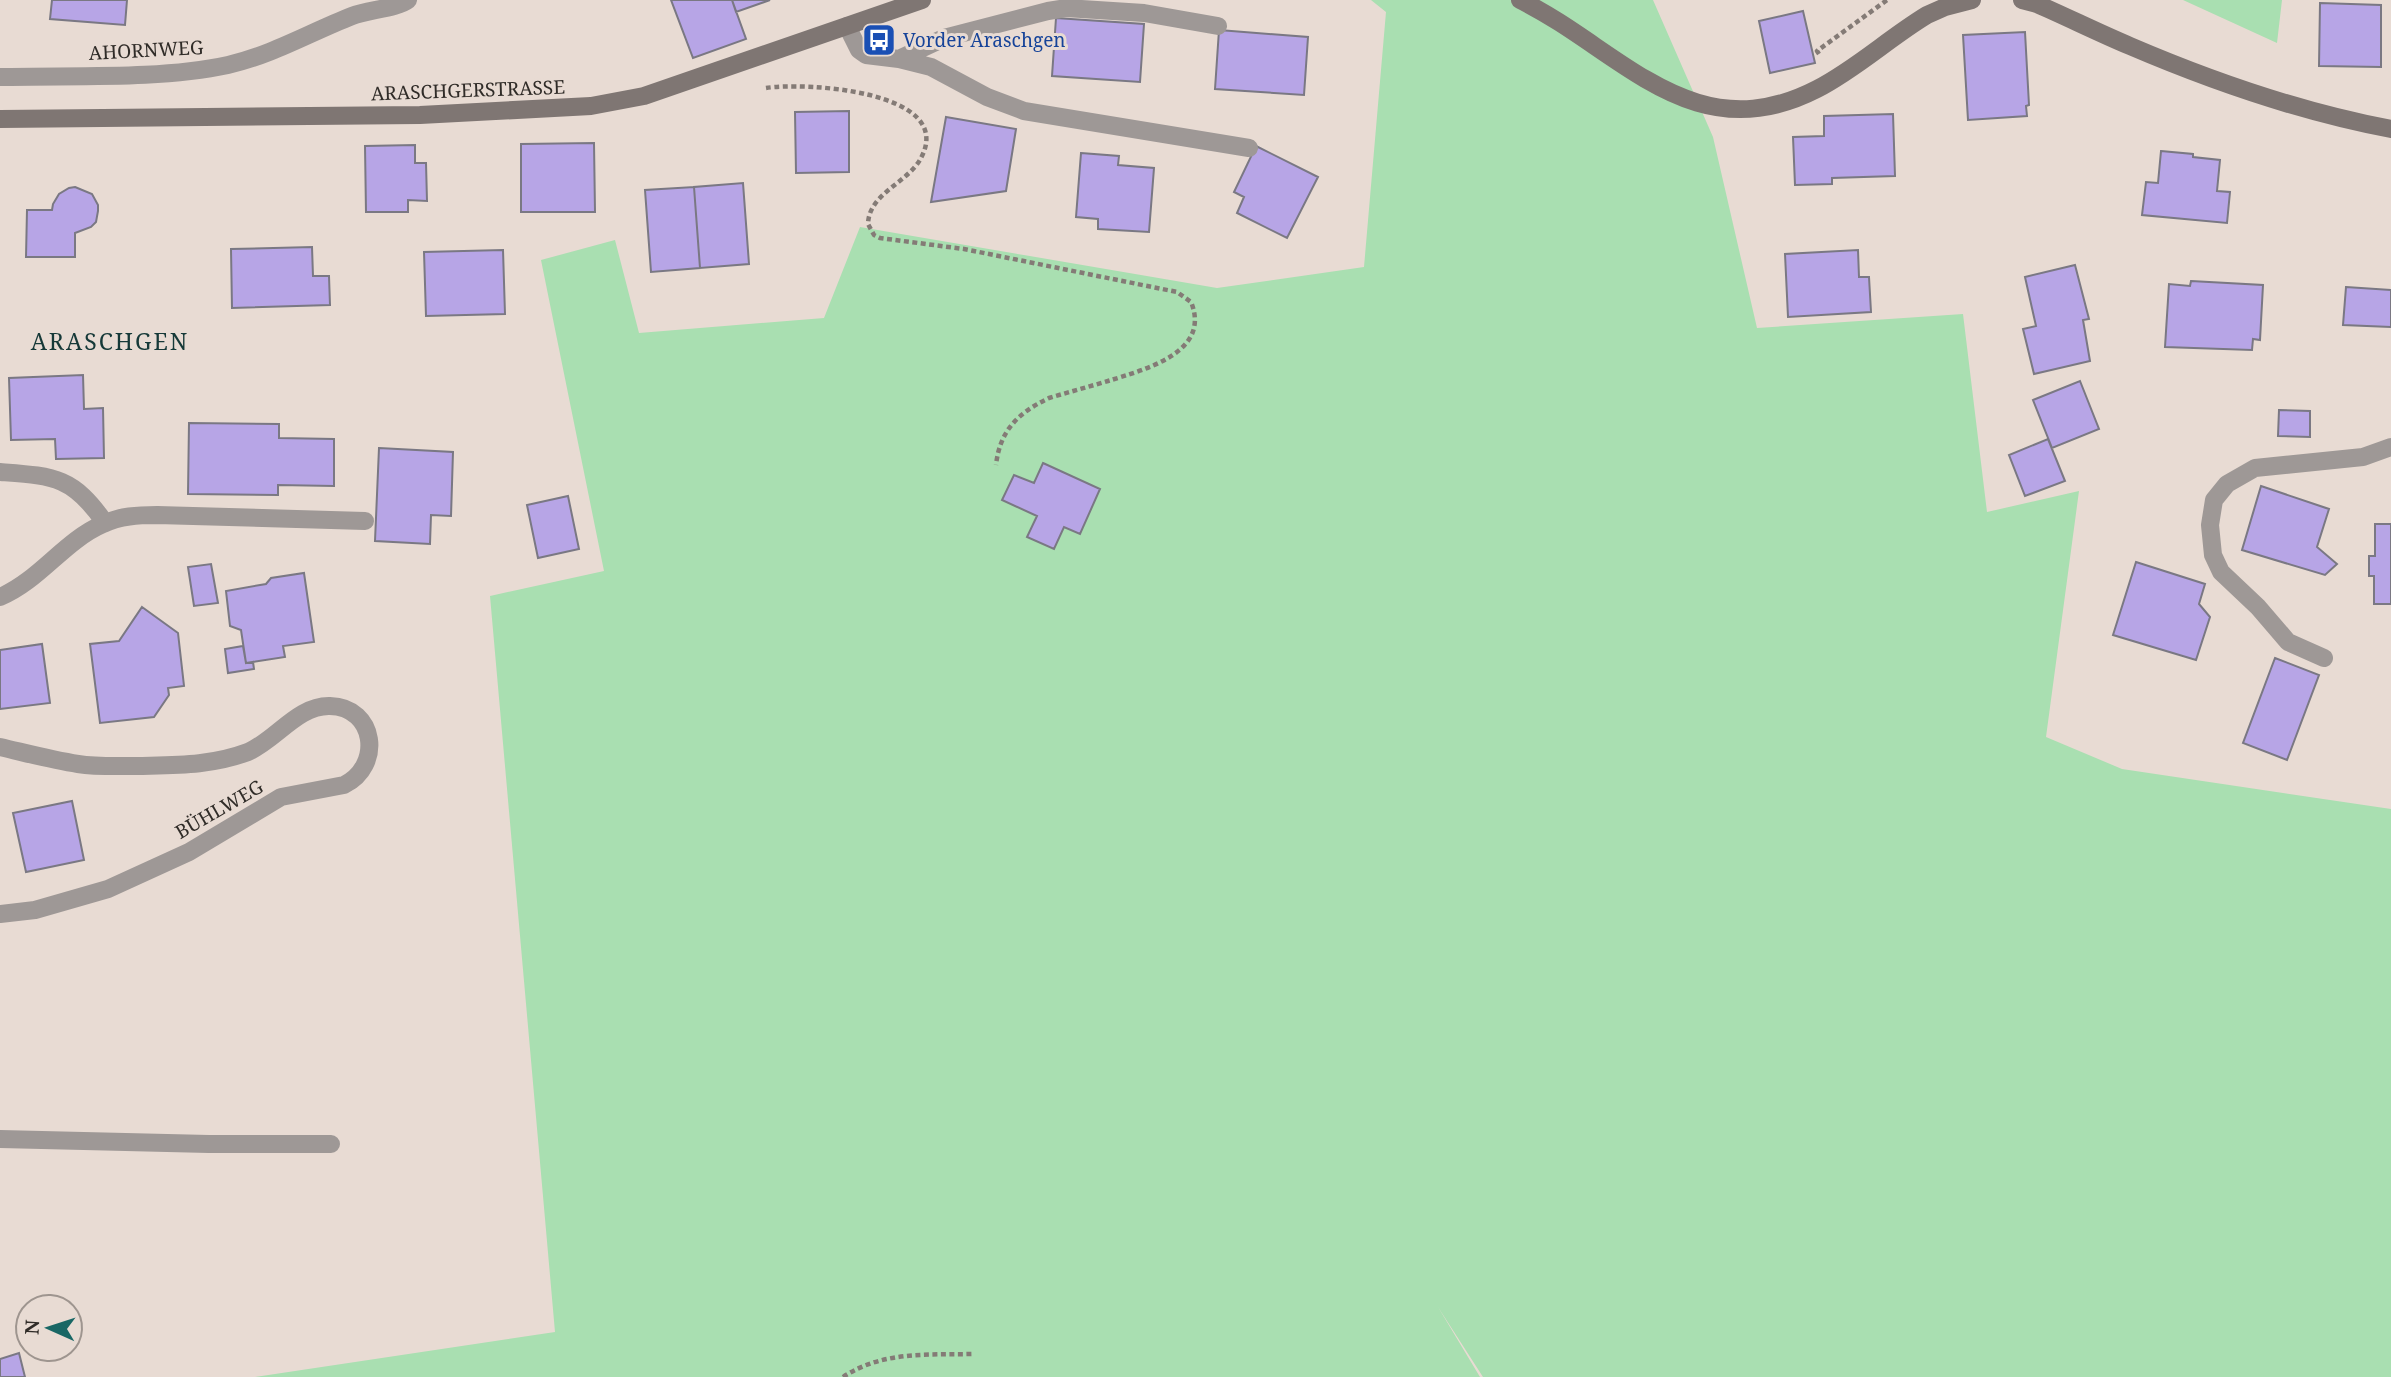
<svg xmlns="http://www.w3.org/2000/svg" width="2391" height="1377" font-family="'Noto Serif',serif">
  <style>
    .green { fill: #a9dfb1 }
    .building { fill: #b7a5e6; stroke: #7a7883; stroke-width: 2 }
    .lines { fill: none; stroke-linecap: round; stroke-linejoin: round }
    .path { stroke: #847b76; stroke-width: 4.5; stroke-dasharray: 5 3.5; stroke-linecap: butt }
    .lane { stroke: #9e9896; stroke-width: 18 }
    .street { stroke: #9e9896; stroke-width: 18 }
    .secondary { stroke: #7f7673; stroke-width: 18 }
    .labels { text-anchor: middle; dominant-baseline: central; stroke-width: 6; stroke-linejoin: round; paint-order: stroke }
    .transit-label { font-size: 19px; fill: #164399; stroke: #e8dbd3; text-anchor: start }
    .street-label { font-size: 19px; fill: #302c28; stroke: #e8dbd3 }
    .quarter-label { font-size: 23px; letter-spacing: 2px; fill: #163938; stroke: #e8dbd3 }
  </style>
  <rect width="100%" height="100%" fill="#e8dbd3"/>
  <path class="green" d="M1371 0H1653L1713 137 1757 328 1963 314 1987 512 2079 491 2046 737 2122 769 2391 809V1377H1483L1438 1307 1480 1377H255L555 1332 490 596 604 571 541 260 615 240 639 333 824 318 860 227 1217 288 1364 267 1386 12Z
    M2183 0H2282L2277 43Z"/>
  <path class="building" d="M52 0H127L125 25 50 19Z
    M671 0H732L746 39 693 58Z
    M732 0H770L736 12Z
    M2320 3 2381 5V67L2319 66Z
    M1803 11 1815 63 1770 73 1759 21Z
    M1056 18 1144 24 1140 82 1052 76Z
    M1219 30 1308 37 1304 95 1215 89Z
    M2025 32 2029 105 2026 106 2027 116 1968 120 1963 35Z
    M849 111V172L796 173 795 112Z
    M1893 114 1895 176 1832 178V184L1795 185 1793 137 1824 136V116Z
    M946 117 1016 129 1006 191 931 202Z
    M594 143 595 212H521V144Z
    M415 145V163H426L427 201 408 200V212H366L365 146Z
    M1256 146 1318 177 1287 238 1237 213 1244 197 1234 192Z
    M2161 151 2193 154V157L2220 160 2217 191 2230 192 2227 223 2142 215 2146 182 2158 183Z
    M1081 153 1119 156 1118 165 1154 168 1149 232 1098 229V219L1076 217Z
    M743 183 749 264 700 268 694 187Z
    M75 187 92 194 98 205V211L96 222 91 227 75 233V257H26L27 210H52L53 204 59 194 69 188Z
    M694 187 700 268 651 272 645 190Z
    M312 247 313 276H329L330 305 232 308 231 249Z
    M503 250 505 314 426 316 424 252Z
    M1858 250 1859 277H1869L1871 312 1788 317 1785 254Z
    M2075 265 2089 319 2083 320 2090 361 2034 374 2023 329 2036 326 2025 277Z
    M2191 281 2263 285 2260 340 2253 339 2252 350 2165 347 2169 284 2190 286Z
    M2346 287 2391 290V327L2343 325Z
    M83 375 84 409 103 408 104 458 56 459 55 439 11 440 9 378Z
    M2080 381 2099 429 2052 448 2033 400Z
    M2279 410 2310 411V437L2278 436Z
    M189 423 279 424V438L334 439V486L278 485V495L188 494Z
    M2048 439 2065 481 2025 496 2009 455Z
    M379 448 453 452 451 516 431 515 430 544 375 541Z
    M1043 463 1100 489 1080 534 1064 527 1054 549 1027 537 1037 516 1002 500 1014 475 1034 483Z
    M2261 486 2329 509 2317 547 2337 564 2325 575 2242 550Z
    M568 496 579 549 538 558 527 505Z
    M2375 524H2391V604H2374V576H2369V556H2375Z
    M2136 562 2205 584 2199 604 2210 617 2196 660 2113 635Z
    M211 564 218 603 194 606 188 567Z
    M304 573 314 642 283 646 285 657 246 663 241 630 230 626 226 591 266 584 271 578Z
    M142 607 178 633 184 686 168 688 169 695 154 717 100 723 90 644 119 641Z
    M42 644 50 703 0 709V650Z
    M243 646 246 663 253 662 254 669 228 673 225 649Z
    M2275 658 2319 675 2287 760 2243 743Z
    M72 801 84 860 26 872 13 813Z
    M19 1353 25 1377H0V1359Z"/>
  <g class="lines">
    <path class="path" d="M1819 54 1817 51 1887 0
      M766 88C802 82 957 90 921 158 908 183 869 193 868 224L874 235 880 238 964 249 1177 292 1191 302C1212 353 1143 370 1108 381 1088 387 1069 392 1049 398 1018 413 1000 430 996 465
      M843 1377C882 1351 927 1355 972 1354"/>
    <path class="lane" d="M847 26 859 50 866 55 899 59 931 67 987 97 1024 111 1249 148
      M899 59 944 38 1048 11 1066 8 1144 13 1218 26
      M2324 658 2288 642 2258 607 2221 572 2213 555 2210 525 2214 500 2227 484 2255 468 2363 457 2391 447"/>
    <path class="street" d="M0 77C72 75 158 80 228 65 272 55 311 32 352 16 367 10 398 8 408 0
      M0 472C53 476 73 476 105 523
      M0 597C40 580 64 541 103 524 120 516 138 515 157 515L365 521
      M0 747C26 753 52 760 78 764 97 767 118 766 137 766 175 765 211 766 248 752 276 740 298 705 330 706 376 707 383 766 344 785L281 797 189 852 108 889 35 910 0 914
      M0 1139 209 1144H331"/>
    <path class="secondary" d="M1520 0C1620 49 1693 153 1817 89 1856 69 1889 38 1927 15L1945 7 1972 0
      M2022 0 2037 4C2069 18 2099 33 2130 46 2214 82 2301 112 2391 129
      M0 119 420 115 591 106 644 96 922 0"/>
  </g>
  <defs>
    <symbol id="bus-square" viewBox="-11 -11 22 22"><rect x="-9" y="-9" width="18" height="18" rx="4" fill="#1a4fb4" stroke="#e8dbd3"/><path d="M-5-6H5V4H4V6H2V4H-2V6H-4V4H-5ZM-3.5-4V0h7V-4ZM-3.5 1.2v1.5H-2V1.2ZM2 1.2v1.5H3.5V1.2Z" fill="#fff"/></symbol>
  </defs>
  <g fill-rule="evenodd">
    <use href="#bus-square" x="860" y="21" width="38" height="38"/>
  </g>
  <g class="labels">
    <g class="transit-label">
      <text x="903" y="40">Vorder Araschgen</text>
    </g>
    <g class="street-label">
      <text transform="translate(146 50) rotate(-3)">AHORNWEG</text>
      <text transform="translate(468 90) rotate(-2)">ARASCHGERSTRASSE</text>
      <text transform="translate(219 809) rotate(-30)">BÜHLWEG</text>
    </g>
    <g class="quarter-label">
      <text x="110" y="341">ARASCHGEN</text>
    </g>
  </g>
  <g transform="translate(49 1328) rotate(273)"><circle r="33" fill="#e8dbd3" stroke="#9e958f" stroke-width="2"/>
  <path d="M0-5L12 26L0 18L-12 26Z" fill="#196765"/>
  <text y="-10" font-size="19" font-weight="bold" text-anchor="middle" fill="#302c28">N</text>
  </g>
</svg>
